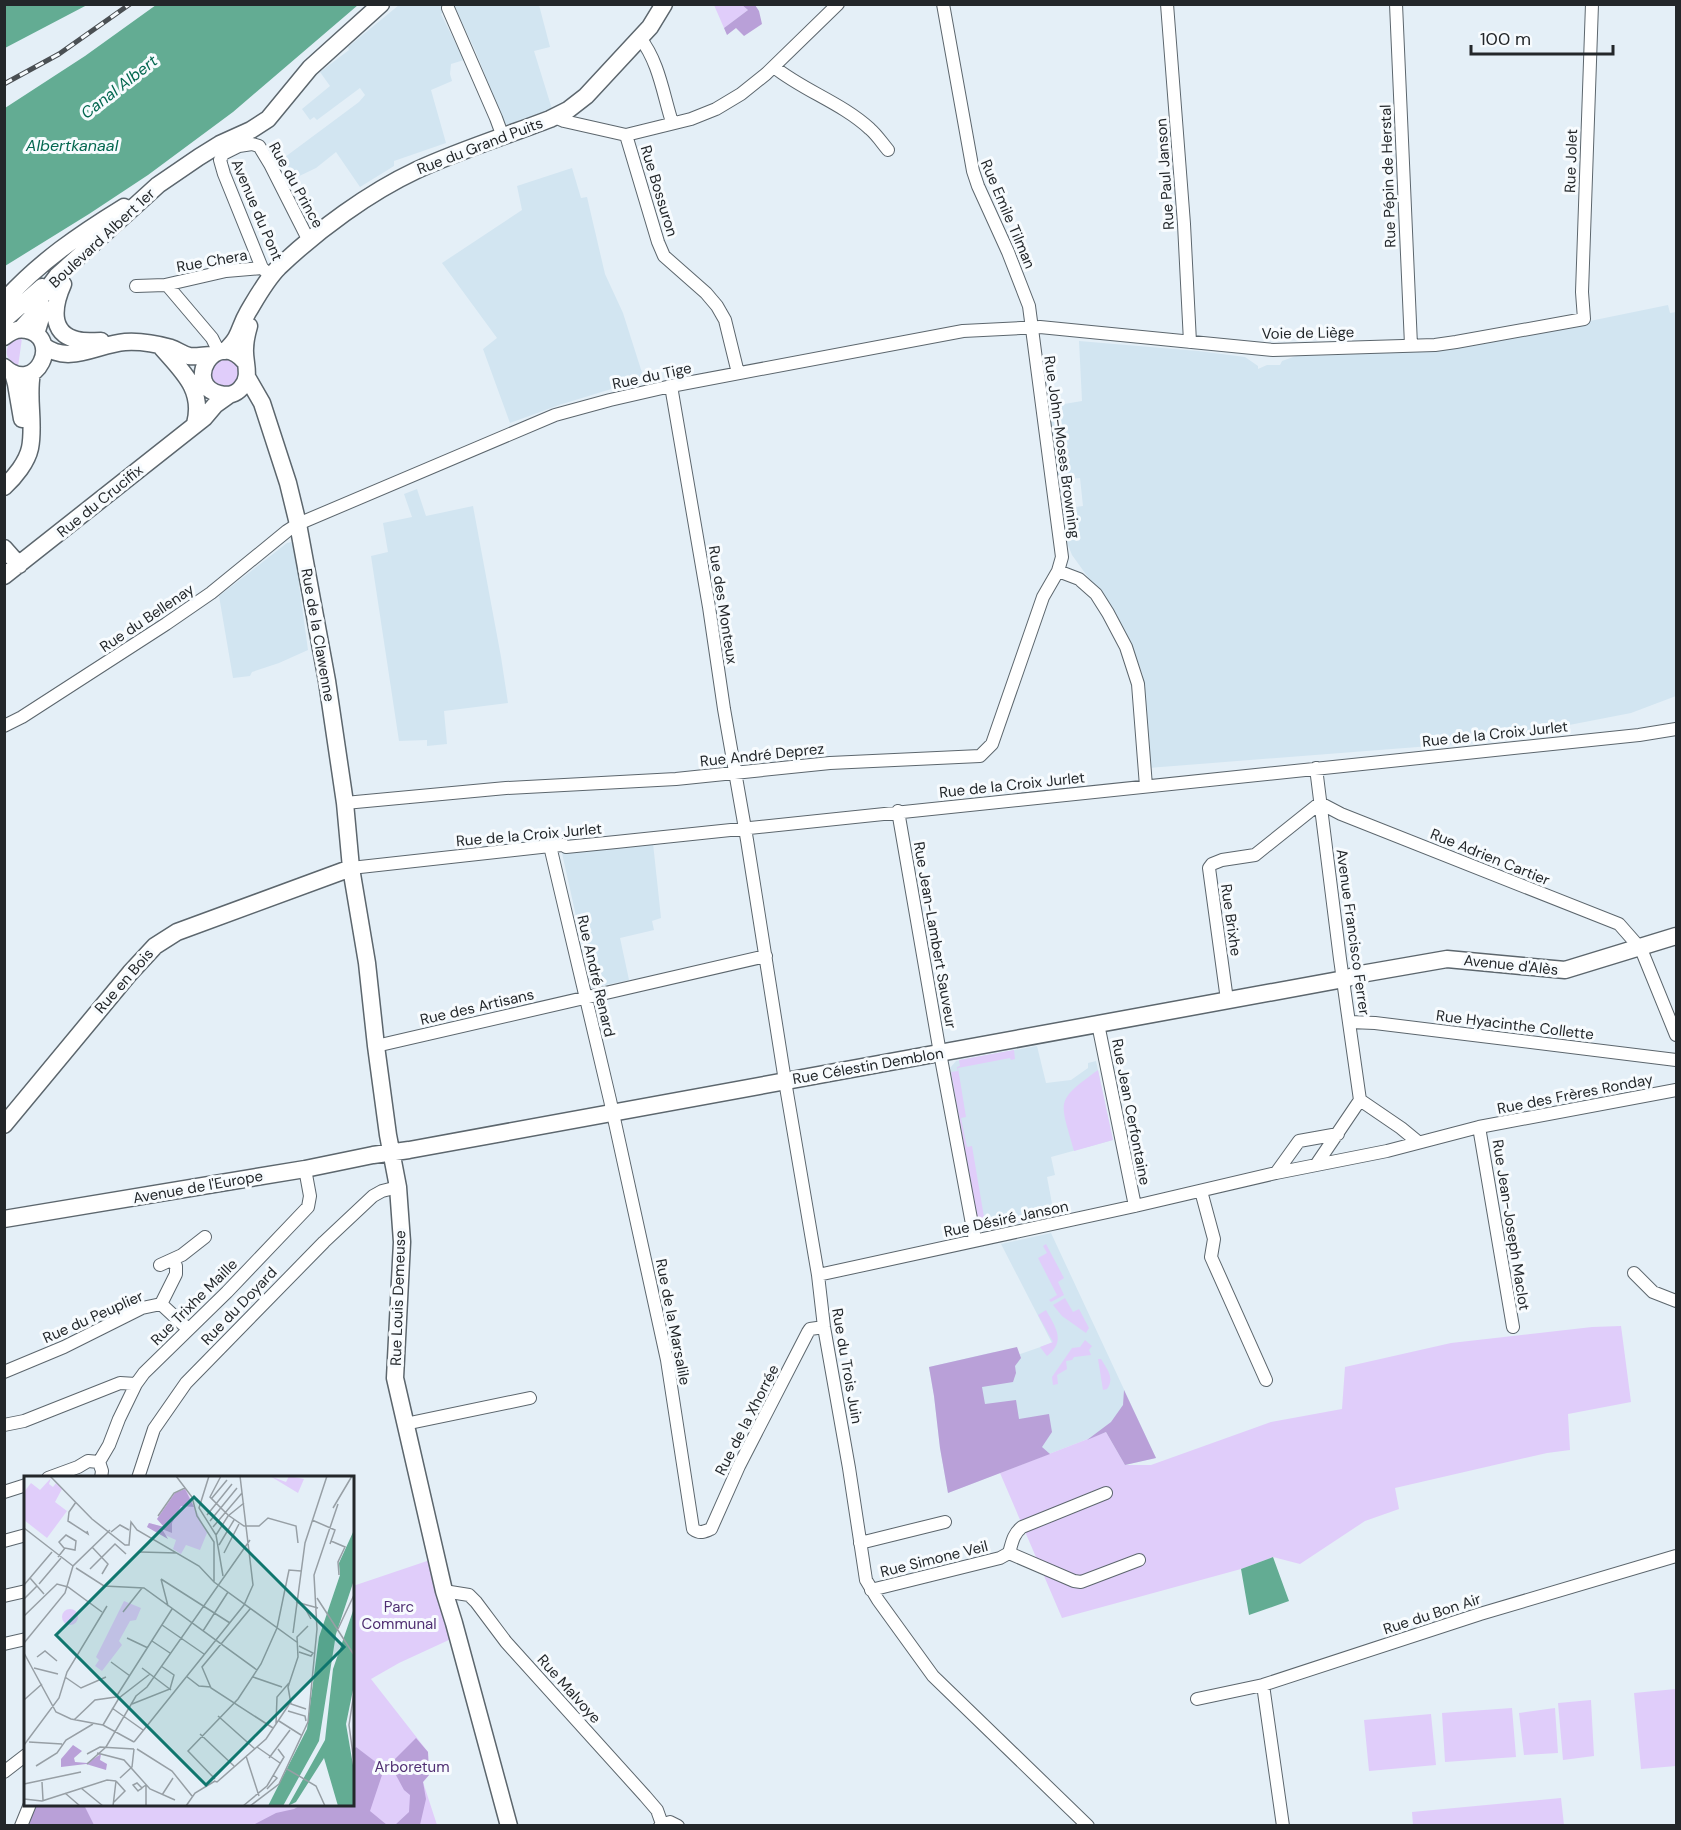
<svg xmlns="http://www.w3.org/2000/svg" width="1681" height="1830" font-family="'DM Sans',sans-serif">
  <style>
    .built { fill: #d2e5f1 }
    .green { fill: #e0cdfa }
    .forest { fill: #b9a0d8 }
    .water { fill: #63ac93 }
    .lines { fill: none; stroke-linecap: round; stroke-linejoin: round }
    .street-casing { stroke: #5c666d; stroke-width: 14 }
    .secondary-casing { stroke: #5c666d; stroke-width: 19 }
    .street { stroke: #fff; stroke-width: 12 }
    .secondary { stroke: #fff; stroke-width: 16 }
    .rail-casing { stroke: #4a4f53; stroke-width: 5 }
    .rail { stroke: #f7fbfe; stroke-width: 3; stroke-dasharray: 9; stroke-linecap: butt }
    .labels { text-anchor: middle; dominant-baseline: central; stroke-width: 6; stroke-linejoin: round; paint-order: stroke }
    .street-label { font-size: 15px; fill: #23272a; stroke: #f7fbfe }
    .park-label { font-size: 15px; fill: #502f72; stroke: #f7fbfe }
    .water-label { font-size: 16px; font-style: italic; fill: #03674f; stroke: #f7fbfe }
    .inset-road { fill: none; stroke: #979fa5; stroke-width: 1.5 }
    .view { fill: #0f766e; fill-opacity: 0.15; stroke: #0f766e; stroke-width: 3 }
    .inset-edge { fill: none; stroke: #23272a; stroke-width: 3 }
  </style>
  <rect width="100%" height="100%" fill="#e4eff7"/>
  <path class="built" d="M399 5H539L550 47 534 51 552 109 503 126 495 100 475 50 454 6 441 14 464 60 451 64 450 74 452 81 431 90 446 143 394 161V166L360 187 336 152 316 168 291 180 281 160 359 102 365 95 360 88 317 120 314 117 310 120 302 109 330 86 320 72 349 50 348 47Z
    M572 168 581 198 587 197 605 274 623 313 644 379 559 405 510 423 483 349 497 338 442 263 522 210 517 186Z
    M1668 305 1670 313 1676 312V696L1631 713 1482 742 1148 768 1143 675 1130 641 1103 598 1072 555 1064 535 1061 509 1083 506 1080 478 1057 480 1046 407 1082 401 1079 341 1198 351 1245 357 1258 366V369L1267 365H1280L1282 361 1296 356 1340 355 1458 348Z
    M417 489 426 516 473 506 501 657 508 703 444 711 447 744 427 746V740L399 741 371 556 388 552 383 523 412 517 404 494Z
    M292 542 298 553 300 570 299 585 308 650 279 663 252 672 250 676 233 678 219 596 287 543Z
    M653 843 661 918 652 921 654 930 620 938 629 980 592 988 562 853Z
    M1037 1046 1046 1083 1071 1080 1088 1068V1063L1096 1061 1113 1140 1051 1157 1055 1175 1047 1177 1054 1214 986 1230 978 1225 950 1068 956 1061Z
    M1051 1233 1156 1458 1125 1465 1106 1432 948 1493 940 1448 934 1396 929 1367 994 1352 997 1362 1052 1343 1001 1244Z"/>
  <path class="green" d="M714 5H742L748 10 724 28Z
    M22 338 18 367C7 361 2 351 12 341Z
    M210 373a15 15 0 1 1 30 0a15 15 0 1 1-30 0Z
    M1014 1050 1015 1059 1011 1060 1010 1058 958 1068 966 1117 961 1118 967 1147 972 1146 985 1223 1050 1210 1051 1214 986 1230 978 1225 951 1072 958 1071 957 1067 960 1066 959 1060Z
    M1098 1070 1113 1140 1074 1151C1060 1100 1054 1102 1098 1070Z
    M1046 1244 1064 1278 1058 1282 1064 1295 1051 1302 1049 1300 1057 1295 1038 1258 1047 1253 1043 1246Z
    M1065 1298 1073 1312 1079 1309 1089 1328 1086 1333 1062 1316 1053 1305Z
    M1046 1310C1056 1328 1066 1341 1047 1356L1040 1347 1053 1342 1038 1315Z
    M1621 1326 1631 1402 1568 1414 1570 1450 1547 1453 1395 1488 1399 1509 1365 1521 1300 1564 1273 1557 1241 1569 1062 1618 1000 1473 1106 1432 1125 1465H1151L1271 1422 1342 1409 1345 1367 1451 1343 1592 1327Z
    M1085 1340 1092 1346 1089 1350 1091 1355 1074 1357 1072 1360 1066 1361 1067 1369 1057 1375 1058 1384 1053 1385 1052 1377 1072 1348 1080 1347Z
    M1098 1359H1101C1107 1369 1115 1378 1107 1389L1103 1390Z
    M430 1560 451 1639 399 1663 371 1679 428 1752 429 1775 423 1782 437 1825 28 1826 35 1805 352 1804 353 1586Z
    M1676 1689V1766L1641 1769 1634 1693Z
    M1591 1700 1594 1756 1563 1760 1558 1703Z
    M1512 1708 1516 1757 1445 1762 1442 1713Z
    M1555 1708 1558 1753 1524 1755 1519 1713Z
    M1431 1714 1436 1765 1369 1771 1364 1720Z
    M1561 1798 1564 1825H1413L1412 1812Z"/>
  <path class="forest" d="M742 5H755L759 11 762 24 744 36 736 28 727 35 724 28 748 10Z
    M1017 1347 1021 1358 1015 1366 1016 1373 1013 1382 982 1387 985 1404 1016 1400 1019 1419 1049 1414 1052 1432 1042 1447 1050 1454 948 1493 940 1448 934 1396 929 1367Z
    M1124 1390 1156 1458 1125 1465 1106 1432 1087 1440 1111 1422 1123 1405Z
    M416 1738 428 1752 429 1775 423 1782 426 1799 420 1825H395L409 1812 410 1795 404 1790 390 1764Z
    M356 1747 377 1763 382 1775 370 1811 387 1825H253L276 1813 294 1809 301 1805 352 1804 353 1751Z
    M35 1804 84 1805 94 1825 28 1826Z"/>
  <path class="water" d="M5 4H87V5L5 48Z
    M156 5H358L233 112 148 175 89 214 5 266V108L85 56Z
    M1273 1557 1289 1601 1249 1615 1241 1569Z"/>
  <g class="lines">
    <defs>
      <path id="street" d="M1167 4 1184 224 1190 342
        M1396 4 1411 345
        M448 8 496 118 503 137
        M640 38C659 62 663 94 672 122
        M774 67C804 91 842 103 870 129 877 135 882 143 888 150
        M555 117 564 121 626 135 691 119 716 109 741 94 766 74 838 4
        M626 135 658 242 664 256 706 293 717 306 725 320 738 373
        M271 276 262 268 224 174 220 160 223 154 239 146 252 144 259 146 270 164 309 241
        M167 285 212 338 219 352
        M136 286 165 285 226 271 262 268
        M671 386 709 607 724 709 747 840 785 1081 818 1275 824 1327 849 1468 866 1580 878 1600 933 1676 1088 1826
        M1058 571 1079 579 1096 594 1108 613 1126 647 1138 684 1146 786
        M4 726 22 717 166 624 211 593 287 531 298 524 555 415 610 400 671 386 963 331 1040 327 1273 350 1435 345 1456 342 1584 319 1582 292 1592 4
        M1316 768 1340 959 1360 1100
        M345 803 506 788 676 779 830 763 980 756 992 744 1043 597 1058 571 1062 557 1029 306 1008 252 978 186 973 171 943 4
        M898 811 940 1053 975 1240
        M550 846 610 1100 667 1360 693 1529C700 1534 703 1532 711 1529L739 1466 808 1332 810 1329 824 1327
        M351 868 550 846 563 845 566 847 616 842 1639 735 1676 729
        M1227 1000 1209 868 1212 864 1222 860 1255 855 1320 803 1341 814 1619 924 1641 949 1676 1035
        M1350 1022 1375 1023 1676 1060
        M1098 1024 1135 1206
        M376 1046 766 956
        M1360 1100 1401 1128 1418 1142
        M1479 1127 1513 1327
        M1316 1165 1360 1100
        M1276 1173 1299 1141 1338 1134
        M1201 1191 1214 1239 1211 1257 1266 1380
        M160 1265 182 1255 205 1237
        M1634 1273 1653 1292 1676 1301
        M818 1275 1135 1206 1276 1173 1387 1151 1479 1127 1676 1090
        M161 1304 176 1274V1266L172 1261
        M161 1304 188 1329
        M4 1372 64 1347 142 1308 161 1304
        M405 1424 530 1398
        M4 1425 24 1421 120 1383 136 1384
        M99 1462 109 1445 119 1419 136 1384 144 1373 227 1292 308 1207 310 1196 305 1169
        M99 1462 102 1471 101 1478
        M48 1478 78 1467 88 1461 99 1462
        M138 1478 154 1429 186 1383 324 1242 373 1196 382 1191 398 1187
        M4 1492 26 1485
        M4 1541 26 1535
        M860 1543 945 1522
        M1009 1553C1012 1543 1013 1534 1022 1527L1106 1493
        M871 1590 1000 1558 1009 1553 1074 1581 1081 1582 1139 1560
        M444 1591 469 1595 476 1602 506 1642 645 1796 657 1810 662 1824
        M4 1596 26 1591
        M4 1644 26 1639
        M1263 1685 1283 1826
        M1197 1699 1263 1685 1480 1614 1676 1556
        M4 1772 26 1755
        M21 1826 30 1804
        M660 1826 670 1822 678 1826"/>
      <path id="secondary" d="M63 284C54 304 48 333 77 340 84 342 93 341 101 341
        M4 301C39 262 80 234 124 207
        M4 320 42 287
        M21 329 31 318 39 300 57 276 136 205 158 185 199 157 220 144 251 130 268 119 310 68 381 4
        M36 334 44 308
        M4 337C11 331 18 328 26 330 63 337 37 397 4 367
        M44 346C69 365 98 344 125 342 140 341 157 344 171 348 177 350 182 354 189 356 196 357 204 355 212 355
        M162 348C183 372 204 390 195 424
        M225 351C242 335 238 329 248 312 257 297 266 280 279 267 318 230 368 193 417 170 460 150 506 136 550 119L568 110 586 96 650 27 664 4
        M245 362C215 326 182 386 220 394 228 396 236 394 241 388 252 377 244 362 245 349 245 341 247 333 249 326
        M13 373 16 384 22 419
        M247 377 262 403 288 483 298 524 327 681 345 803 351 868 367 963 376 1046 388 1135 398 1187 402 1242 395 1378 444 1591 454 1623 509 1826
        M4 487C15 477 27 462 30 448 35 424 27 397 32 373
        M4 548 19 565
        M4 576 204 418 215 405 229 395
        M4 1125 130 973 155 946 177 932 351 868
        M4 1219 305 1169 373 1155 409 1150 1344 979 1361 974 1447 959 1565 970 1676 936"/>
    </defs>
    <use href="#street" class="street-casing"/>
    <use href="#secondary" class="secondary-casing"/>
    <use href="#street" class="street"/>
    <use href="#secondary" class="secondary"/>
    <defs>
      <path id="rail" d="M4 84 59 54 130 4"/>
    </defs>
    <use href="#rail" class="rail-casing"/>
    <use href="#rail" class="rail"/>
  </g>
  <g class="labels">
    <g class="street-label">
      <text transform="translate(480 146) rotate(-21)">Rue du Grand Puits</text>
      <text transform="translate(1571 161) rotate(-88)">Rue Jolet</text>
      <text transform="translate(1165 174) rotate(-94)">Rue Paul Janson</text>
      <text transform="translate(1388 176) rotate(-92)">Rue Pépin de Herstal</text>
      <text transform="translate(296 185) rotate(61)">Rue du Prince</text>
      <text transform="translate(659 191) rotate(73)">Rue Bossuron</text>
      <text transform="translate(257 210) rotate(67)">Avenue du Pont</text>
      <text transform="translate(1008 214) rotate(67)">Rue Emile Tilman</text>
      <text transform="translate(102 238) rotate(-43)">Boulevard Albert 1er</text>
      <text transform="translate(212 261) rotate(-10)">Rue Chera</text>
      <text transform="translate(1308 333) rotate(-1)">Voie de Liège</text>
      <text transform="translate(652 376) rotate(-12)">Rue du Tige</text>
      <text transform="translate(1062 447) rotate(82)">Rue John-Moses Browning</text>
      <text transform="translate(100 501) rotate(-39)">Rue du Crucifix</text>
      <text transform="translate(723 605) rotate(81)">Rue des Monteux</text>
      <text transform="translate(147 618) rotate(-34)">Rue du Bellenay</text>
      <text transform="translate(318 635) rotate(80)">Rue de la Clawenne</text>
      <text transform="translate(1495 734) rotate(-6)">Rue de la Croix Jurlet</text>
      <text transform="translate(762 755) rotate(-6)">Rue André Deprez</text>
      <text transform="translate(1012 785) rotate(-6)">Rue de la Croix Jurlet</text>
      <text transform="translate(529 835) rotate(-5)">Rue de la Croix Jurlet</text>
      <text transform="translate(1490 857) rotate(22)">Rue Adrien Cartier</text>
      <text transform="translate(1231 920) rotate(82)">Rue Brixhe</text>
      <text transform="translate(1353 932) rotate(82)">Avenue Francisco Ferrer</text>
      <text transform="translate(935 935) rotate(80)">Rue Jean-Lambert Sauveur</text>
      <text transform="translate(1511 965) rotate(6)">Avenue d'Alès</text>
      <text transform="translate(596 976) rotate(77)">Rue André Renard</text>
      <text transform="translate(124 981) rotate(-49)">Rue en Bois</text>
      <text transform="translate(477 1007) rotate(-13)">Rue des Artisans</text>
      <text transform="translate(1515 1025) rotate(7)">Rue Hyacinthe Collette</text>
      <text transform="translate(868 1066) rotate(-10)">Rue Célestin Demblon</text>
      <text transform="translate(1575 1094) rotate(-11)">Rue des Frères Ronday</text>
      <text transform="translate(1131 1112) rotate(79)">Rue Jean Cerfontaine</text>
      <text transform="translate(198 1187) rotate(-10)">Avenue de l'Europe</text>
      <text transform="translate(1006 1219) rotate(-12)">Rue Désiré Janson</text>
      <text transform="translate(1511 1225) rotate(81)">Rue Jean-Joseph Maclot</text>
      <text transform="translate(398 1298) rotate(-88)">Rue Louis Demeuse</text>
      <text transform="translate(194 1302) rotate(-45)">Rue Trixhe Maille</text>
      <text transform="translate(239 1306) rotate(-46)">Rue du Doyard</text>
      <text transform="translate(93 1317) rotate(-24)">Rue du Peuplier</text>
      <text transform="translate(673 1322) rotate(79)">Rue de la Marsalile</text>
      <text transform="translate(847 1366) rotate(80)">Rue du Trois Juin</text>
      <text transform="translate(747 1420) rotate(-63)">Rue de la Xhorrée</text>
      <text transform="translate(934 1559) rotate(-14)">Rue Simone Veil</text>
      <text transform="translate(1432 1614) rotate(-18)">Rue du Bon Air</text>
      <text transform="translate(569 1689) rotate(48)">Rue Malvoye</text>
    </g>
    <g class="park-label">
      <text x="399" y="1607">Parc<tspan x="399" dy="17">Communal</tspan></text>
      <text x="412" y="1767">Arboretum</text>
    </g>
    <g class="water-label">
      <text transform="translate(119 87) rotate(-38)">Canal Albert</text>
      <text x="72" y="145">Albertkanaal</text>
    </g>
  </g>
  <g transform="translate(24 1476)">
    <rect width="330" height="330" fill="#e4eff7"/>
    <path d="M246 0 262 6 265 0 280 3 274 17ZM27 2 25 8 29 11 32 7 38 13 31 26 43 35 23 62 0 44V16L7 7 16 14ZM162 13 183 57 176 74 162 69 157 78 149 73 152 64 123 51 125 47 140 51 133 43 151 17ZM100 125 117 132 112 144 106 145 95 165 98 169 78 195 71 190 75 184 72 181ZM38 141a8 8 0 1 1 16 0a8 8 0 1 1-16 0Z" fill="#e0cdfa"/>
    <path d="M161 13 170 31 157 30 148 47V57L138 53 144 63 123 51 125 47 140 51 133 43 151 17ZM49 269 58 275 50 282 51 286 63 287 77 278 76 284 83 288 82 294 62 288 37 291V283Z" fill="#b9a0d8"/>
    <path d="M330 54V104L312 158 295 265 259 330H244L283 253 295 161 316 99 315 87ZM330 132V209L322 248 330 295V330H314L300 282 272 326 264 330 301 264 309 193Z" fill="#63ac93"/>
    <path class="inset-road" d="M26 0 68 43 101 69H105L107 46 113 54 175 90 190 106 274 167M152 0 168 21 173 40 190 66V106M185 0 175 32 192 59M197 0 186 21 204 39 220 50H235L244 42 272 50 274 67M188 22 203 4M52 26 45 36 44 45 64 58 63 55M309 32 328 0M183 39 208 8M134 40 150 17 161 12M288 44 311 54 306 68M186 45 213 12M189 51 218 17M0 52 49 90M87 56 96 49 105 54M192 59 204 40 220 27M192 59 199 100M307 65 321 71 314 86 315 99M195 69 210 44M68 71 84 88 78 98M116 76 153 77M200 77 215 48M34 81 41 72 51 74 52 65 42 59 35 66 40 72M52 92 80 110 120 112 233 194M66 93 91 68 102 78M6 102 20 118M137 103 206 147M137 103 144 130M15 108 37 82M0 109 28 76M293 122 330 179M0 123 13 110M272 126 294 132M278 127 287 143M226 133 178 191 187 212 249 252M99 136 118 112M0 140 33 108 44 111 78 136M138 149 180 178M179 155 204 116M313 155 330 119M269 157 281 67 303 0M103 162 124 172M128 165 146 177M0 167 41 117 49 90 86 54M275 176 287 180 289 177 275 170M0 177 32 236 47 243 79 249 110 266M13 181 21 175 33 185M87 186 106 200M10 192 34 198M118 192 147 214M162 200 175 210 187 211M41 201 57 212 82 201M229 201 258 211M92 221 148 133M0 224 18 208M108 228 146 213 150 199 137 190M88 232 119 254M282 233 267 228 264 211 274 181 273 161 284 150M264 235 281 240 282 245M194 240 231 273M50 244 71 224 92 221M255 245 277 259M252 248 253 221 265 207M79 249 95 222 126 198M176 258 210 290M5 266 38 268M110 266 220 129 229 109 216 0M0 269 35 222 43 196 83 130M233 271 256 287M113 273 148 295 168 320M73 277 100 284 126 313 151 324M63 278 76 271 110 273M222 280 235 320M245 282 266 254M330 286 325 249 330 217M63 288 82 271 112 220 123 211 226 64M12 290 33 277 42 264 69 248M263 293 292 310 301 330M96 302 108 291 110 273M191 303 164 275 214 223 237 188 253 152 265 94 277 95M190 305 193 306 242 263 266 227M18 306 19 324M0 308 57 296M122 309V330M57 312 79 330M118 312 113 307 109 309 114 315 115 314 117 313 119 311 122 309M243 313 253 302 249 299M41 317 56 330M138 319 149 302M0 323 18 325M18 325 83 304 92 305M90 326 101 315 92 305M89 330 92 305M162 330 171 317 191 305M219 330 243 310 260 281 254 273M226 330 255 308 284 246 293 153 290 99 314 28"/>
    <path class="view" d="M170 21 320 171 182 309 32 159Z"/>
    <rect width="330" height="330" class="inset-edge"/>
  </g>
  <rect width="1681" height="1830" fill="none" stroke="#23272a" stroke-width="12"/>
  <path d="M1471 45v9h142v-9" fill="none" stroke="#23272a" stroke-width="3"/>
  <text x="1480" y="45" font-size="18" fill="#23272a" stroke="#f7fbfe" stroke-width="4.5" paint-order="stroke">100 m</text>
</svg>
